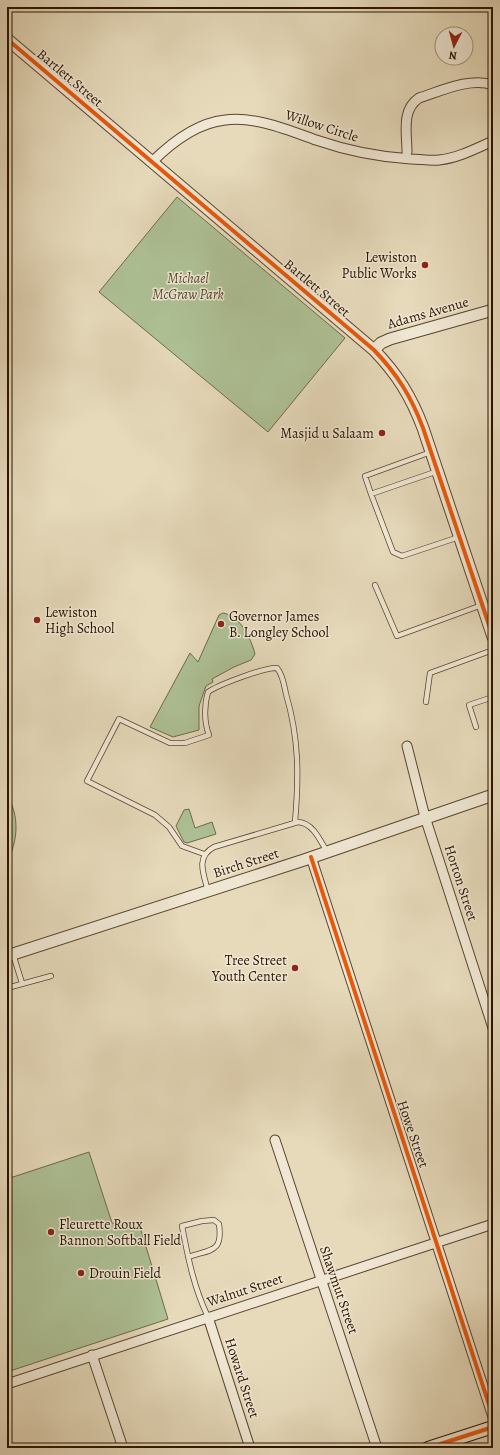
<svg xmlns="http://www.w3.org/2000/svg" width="500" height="1455" font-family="Alegreya,serif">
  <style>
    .green { fill: #aec196; stroke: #6c6a4b }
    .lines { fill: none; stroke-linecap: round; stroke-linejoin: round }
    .service-casing { stroke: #5a452f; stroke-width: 6 }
    .minor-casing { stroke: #5a452f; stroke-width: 11 }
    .tertiary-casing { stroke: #5a452f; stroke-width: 13 }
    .secondary-casing { stroke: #2b1300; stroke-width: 14 }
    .service { stroke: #efe7d3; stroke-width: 4.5 }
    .minor { stroke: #efe7d3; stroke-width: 9 }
    .tertiary { stroke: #efe7d3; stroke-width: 11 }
    .secondary { stroke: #efe7d3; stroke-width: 12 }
    .cycleway-casing { stroke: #efe7d3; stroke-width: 6 }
    .cycleway { stroke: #e8590c; stroke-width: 4 }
    .poi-dot { fill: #8f2418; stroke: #efe7d3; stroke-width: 1.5 }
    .labels { text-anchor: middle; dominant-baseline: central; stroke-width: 3; stroke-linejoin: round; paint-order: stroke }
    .street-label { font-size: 14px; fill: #2b1300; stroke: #efe7d3 }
    .poi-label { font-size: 14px; fill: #2b1300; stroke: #efe7d3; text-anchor: start }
    .park-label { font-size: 14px; font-style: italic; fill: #52472d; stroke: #efe7d3 }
  </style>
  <rect width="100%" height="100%" fill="#e6dabb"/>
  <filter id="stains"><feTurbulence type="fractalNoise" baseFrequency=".005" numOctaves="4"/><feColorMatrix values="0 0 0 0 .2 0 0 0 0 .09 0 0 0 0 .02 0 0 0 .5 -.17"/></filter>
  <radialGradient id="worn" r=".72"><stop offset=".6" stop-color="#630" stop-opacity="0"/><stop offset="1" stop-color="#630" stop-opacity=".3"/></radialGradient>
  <path class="green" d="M177 197 345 338 268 432 99 292Z
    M223 613C241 616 251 639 255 654L251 660 234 667 212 679 213 682 206 686 199 706V730L173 737 150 727 190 653 198 662 219 615Z
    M7 795C20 817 18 840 7 863Z
    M189 809 195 828 212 822 216 834 187 843 184 842 176 826 184 810Z
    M89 1152 112 1223 140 1227 168 1319 7 1372V1179Z"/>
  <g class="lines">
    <defs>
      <path id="service" d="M431 452 365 476 371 494 438 471
        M371 494 393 552 402 556 459 537
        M375 585 397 636 482 605
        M426 702 430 673 493 650
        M476 727 469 705 493 697
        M204 854 182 846 169 827 155 815 87 781 119 719 170 743H185L209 735C204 722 204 705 208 692 218 685 265 667 277 668 283 675 284 685 286 694 299 738 299 776 295 822
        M208 891C204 875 195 857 214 847L298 822C313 823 320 840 327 852
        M13 954 22 983
        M7 988 51 976
        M188 1257C211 1249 223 1253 219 1224L214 1220 202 1221 182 1226C188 1258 194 1288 208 1317"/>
      <path id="minor" d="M407 152C407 133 401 110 419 98 441 91 470 77 493 85
        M152 162C171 143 197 123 225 120 255 116 288 130 316 140 348 151 378 157 411 159 420 159 430 161 439 160 458 158 475 149 493 141
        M407 746 425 817 493 1028
        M311 857 493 1417
        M275 1140 377 1448
        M208 1317 250 1448
        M92 1355 123 1448
        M7 1384 493 1224"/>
      <path id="tertiary" d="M7 39 374 350C397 374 411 396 423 428L493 637
        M374 350 381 343 390 339 493 310
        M7 956 304 860 493 795"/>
      <path id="secondary" d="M428 1448 493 1427"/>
    </defs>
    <use href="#service" class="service-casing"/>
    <use href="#minor" class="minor-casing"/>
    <use href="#tertiary" class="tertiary-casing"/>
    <use href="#secondary" class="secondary-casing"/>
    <use href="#service" class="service"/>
    <use href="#minor" class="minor"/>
    <use href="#tertiary" class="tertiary"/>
    <use href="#secondary" class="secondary"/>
    <defs>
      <path id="cycleway" d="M7 39 374 350C397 374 411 396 423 428L493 637
        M311 857 493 1417
        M428 1448 493 1427"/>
    </defs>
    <use href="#cycleway" class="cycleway-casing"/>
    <use href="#cycleway" class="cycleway"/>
  </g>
  <g class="poi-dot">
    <circle cx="425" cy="265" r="4"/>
    <circle cx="382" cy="433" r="4"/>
    <circle cx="37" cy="620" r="4"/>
    <circle cx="221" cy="624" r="4"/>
    <circle cx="295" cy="968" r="4"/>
    <circle cx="51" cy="1232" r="4"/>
    <circle cx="81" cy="1273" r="4"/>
  </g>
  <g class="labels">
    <g class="street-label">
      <text transform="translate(70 78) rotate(40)">Bartlett Street</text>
      <text transform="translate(322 126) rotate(18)">Willow Circle</text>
      <text transform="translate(317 288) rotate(40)">Bartlett Street</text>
      <text transform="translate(428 313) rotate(-16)">Adams Avenue</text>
      <text transform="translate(246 863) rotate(-18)">Birch Street</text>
      <text transform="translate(461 883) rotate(72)">Horton Street</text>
      <text transform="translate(413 1134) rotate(71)">Howe Street</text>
      <text transform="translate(245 1290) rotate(-18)">Walnut Street</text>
      <text transform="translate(339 1290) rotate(71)">Shawmut Street</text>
      <text transform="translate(242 1378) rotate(72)">Howard Street</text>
    </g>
    <g class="poi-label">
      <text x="417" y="257" text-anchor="end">Lewiston<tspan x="417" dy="16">Public Works</tspan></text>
      <text x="374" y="433" text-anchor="end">Masjid u Salaam</text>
      <text x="45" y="612">Lewiston<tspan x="45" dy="16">High School</tspan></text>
      <text x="229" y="616">Governor James<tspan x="229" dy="16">B. Longley School</tspan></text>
      <text x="287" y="960" text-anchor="end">Tree Street<tspan x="287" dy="16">Youth Center</tspan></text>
      <text x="59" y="1224">Fleurette Roux<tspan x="59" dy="16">Bannon Softball Field</tspan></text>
      <text x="89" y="1273">Drouin Field</text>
    </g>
    <g class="park-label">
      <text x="188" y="278">Michael<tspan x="188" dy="16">McGraw Park</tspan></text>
    </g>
  </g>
  <rect width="500" height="1455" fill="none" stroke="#e6dabb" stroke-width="24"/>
  <rect x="8" y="8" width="484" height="1439" fill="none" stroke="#2b1300" stroke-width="2"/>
  <rect x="12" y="12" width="476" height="1431" fill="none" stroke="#2b1300"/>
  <g transform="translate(454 46) rotate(186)"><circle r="19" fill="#efe7d3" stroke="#a1927f"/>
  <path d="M0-3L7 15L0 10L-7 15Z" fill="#8f2418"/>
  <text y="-6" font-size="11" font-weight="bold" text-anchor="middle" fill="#2b1300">N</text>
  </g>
  <rect width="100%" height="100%" filter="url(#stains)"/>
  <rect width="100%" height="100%" fill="url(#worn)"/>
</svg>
